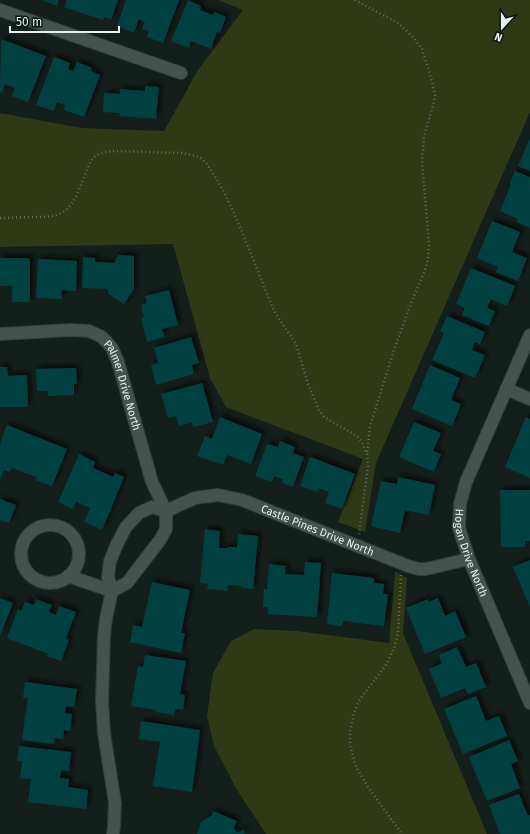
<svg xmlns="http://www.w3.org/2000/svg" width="530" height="834" font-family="'Fira Sans',sans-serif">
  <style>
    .green { fill: #303915 }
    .building { fill: #064141; filter: url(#shadow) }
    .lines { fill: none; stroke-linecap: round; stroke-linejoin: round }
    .street-casing { stroke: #343b38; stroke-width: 14 }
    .path { stroke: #616a67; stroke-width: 2.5; stroke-dasharray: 1 3; stroke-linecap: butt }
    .street { stroke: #46524d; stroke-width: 12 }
    .labels { text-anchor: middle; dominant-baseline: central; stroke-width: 3; stroke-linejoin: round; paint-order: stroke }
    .street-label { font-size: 11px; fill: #e7eeeb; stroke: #0b1512 }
  </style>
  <defs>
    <filter id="shadow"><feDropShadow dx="3.5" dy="-3.5" stdDeviation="2" flood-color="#0009"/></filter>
  </defs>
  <rect width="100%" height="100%" fill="#141e1b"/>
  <path class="green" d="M218 0H530V112L376 463 365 532 338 522 363 459 226 407 210 378 173 244 0 247V113L81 128 164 131 198 70 243 10Z
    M395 572 407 578 403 633 487 834H266L237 790 214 746 207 716 213 673 231 641 254 629 297 631 389 643Z"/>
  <path class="building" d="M42 0H59L57 6Z
    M67 0H118L111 19 104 17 103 20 64 7Z
    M126 0H179L163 43 147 37 149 31 142 29 145 22 139 19 134 33 117 26Z
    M188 0 201 6 200 10 213 15 214 12 226 17 220 33 217 32 211 49 191 41 189 48 171 41Z
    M1 39 46 56 28 102 12 96 15 88 5 84 2 93 0 92Z
    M54 57 70 63 68 69 73 71 77 62 92 68 91 71 100 75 84 117 64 110 65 105 57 102 54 111 36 105Z
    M145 86 159 87 156 119 119 116 120 113 103 112 104 93 120 94V89L145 91Z
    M530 138V171L518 166Z
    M515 171 530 177V228L517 222 518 219 500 211 511 184 510 183Z
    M492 221 520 232 512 252 527 258 518 281 496 272 498 267 477 258Z
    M118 255 134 256V289L124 304 108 294V289L82 288 83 257 95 258V262L114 263Z
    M0 258H30V302H12V286H0Z
    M38 259 77 261 76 291 62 290V299L36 298Z
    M471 268 515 286 507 306 491 299 487 308 495 311 489 326 462 315 465 308 456 304Z
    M169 290 178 325 162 329 165 337 147 342 141 318 144 317 141 305 147 303 145 296Z
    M447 316 485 332 480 344 475 342 472 350 485 355 475 378 432 360 444 333 440 331Z
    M191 337 199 363 192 365 194 374 156 385 151 365 158 363 154 348Z
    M430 365 460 378 451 400 461 404 452 426 412 409Z
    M0 367H7L8 376 27 375 28 407H0Z
    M76 368 77 384H74V395L48 396V391H37L36 369Z
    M202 383 213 422 193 427 192 422 179 426 176 416 168 418 161 394Z
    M220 417 262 434 251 464 227 455 223 465 197 456 205 436 212 439Z
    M526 417 530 419V478L505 467Z
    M414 422 441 433 433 451 441 454 434 472 399 457Z
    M7 425 67 449 52 486 35 480 37 477 12 468 10 472 4 470 0 480V444Z
    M280 441 295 447 293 453 304 457 293 487 282 483 283 479 274 476 272 482 255 476 267 444 278 447Z
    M79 454 95 462 93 468 113 477 115 473 124 477 102 530 84 522 90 508 76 502 73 509 58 502Z
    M310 457 355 474 342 509 325 503 329 492 319 488 317 492 300 486Z
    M398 477 435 485 429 515 405 510 400 533 371 526 381 481 397 484Z
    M500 490H530V541H525V547H501Z
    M0 499 16 505 9 523 0 520Z
    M205 529 220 531 219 548H227L228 547H237L238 534 258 536 253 589 241 588 242 586 228 585 227 591 207 589 208 584 200 583Z
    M530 560V607L513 567Z
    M305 562 321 563 317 617 268 614V607H263L264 589H267L269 564 286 566 285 574 304 575Z
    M332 573 374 578V583L384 584 383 594H388L384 626 343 621 342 626 327 624Z
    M152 582 190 590 181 633H185L181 653 130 642 133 625 142 627Z
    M0 598 13 603 0 636Z
    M438 598 445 616 455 611 466 637 425 654 406 608 428 599 429 602Z
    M36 599 52 605 49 612 56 615 59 606 76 612 66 638 69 640 61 661 47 656 48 654 7 638 18 609 21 611 25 602 34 605Z
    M457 647 466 667 476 663 486 687 468 694 465 688 441 698 429 669 442 663 439 655Z
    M145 655 186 661 180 694 185 695 183 710 175 709 174 715 156 712V710L131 706 138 666 143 667Z
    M25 682 77 689 74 707 66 706 65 713 72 714 70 731 64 730 63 739 55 738 54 744 22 740 28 698H23Z
    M476 696 486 721 499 716 507 736 463 754 444 709Z
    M141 721 200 730 192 792 153 786 160 742 139 739Z
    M509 740 518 761 511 764 520 788 487 801 469 757Z
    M19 746 71 752 69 771 61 770 60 778 69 779 68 787 88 790 86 809 28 802 31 779 20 778 22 761H17Z
    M519 794 528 816 530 815V834H500L489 805Z
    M213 811 237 821 234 828 237 833 245 829 243 833 246 834H197L201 822 212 815Z"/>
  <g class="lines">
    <defs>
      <g id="street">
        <path d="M0 10 181 73"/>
        <path id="s1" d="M0 334 71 330 89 331 102 337 112 348 118 362 152 482 166 511V529L160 540 127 583 112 591"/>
        <path id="s2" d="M530 335 466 482 460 504 459 528 469 559 530 703"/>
        <path d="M506 389 530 399"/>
        <circle cx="50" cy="554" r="29"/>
        <path d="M68 576 112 591"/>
        <path id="s3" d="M113 834 114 826 115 803 104 733 102 702 104 636 106 618 112 591 108 577 110 561 117 544 126 527 139 513 152 507 166 511 195 498 218 495 242 500 408 566 419 569H426L469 559"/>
      </g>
    </defs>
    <use href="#street" class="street-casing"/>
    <path class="path" d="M355 0 398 23 412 36 422 49 430 74 435 95 433 106 424 136 422 161 429 245 428 259 425 270 411 303 394 350 370 426 367 454
      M0 218C11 218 22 217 34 217 43 217 53 217 61 213 75 207 81 183 87 170 89 164 92 158 97 155 102 152 107 152 112 151L182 153 192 155 199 157 206 163 211 170 223 190 238 222 274 311 296 344 308 384 319 410 324 417 357 436 362 442 367 454 368 466 359 534
      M401 575 398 632 395 646 386 665 360 699 354 713 350 731V745L356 767 368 787 402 834"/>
    <use href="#street" class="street"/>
  </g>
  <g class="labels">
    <g class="street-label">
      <text stroke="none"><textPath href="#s1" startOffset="157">Palmer Drive North</textPath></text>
      <text stroke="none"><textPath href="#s3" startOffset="522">Castle Pines Drive North</textPath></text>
      <text stroke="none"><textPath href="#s2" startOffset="234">Hogan Drive North</textPath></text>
    </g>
  </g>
  <g transform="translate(502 28) rotate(201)" stroke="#0b1512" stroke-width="3" paint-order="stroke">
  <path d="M0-3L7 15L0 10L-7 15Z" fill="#e7eeeb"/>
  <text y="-6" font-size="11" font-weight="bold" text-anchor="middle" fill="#e7eeeb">N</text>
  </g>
  <path d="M10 26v6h109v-6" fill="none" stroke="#e7eeeb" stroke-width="2"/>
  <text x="16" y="26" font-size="12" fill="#e7eeeb" stroke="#0b1512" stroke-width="3" paint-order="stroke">50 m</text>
</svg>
